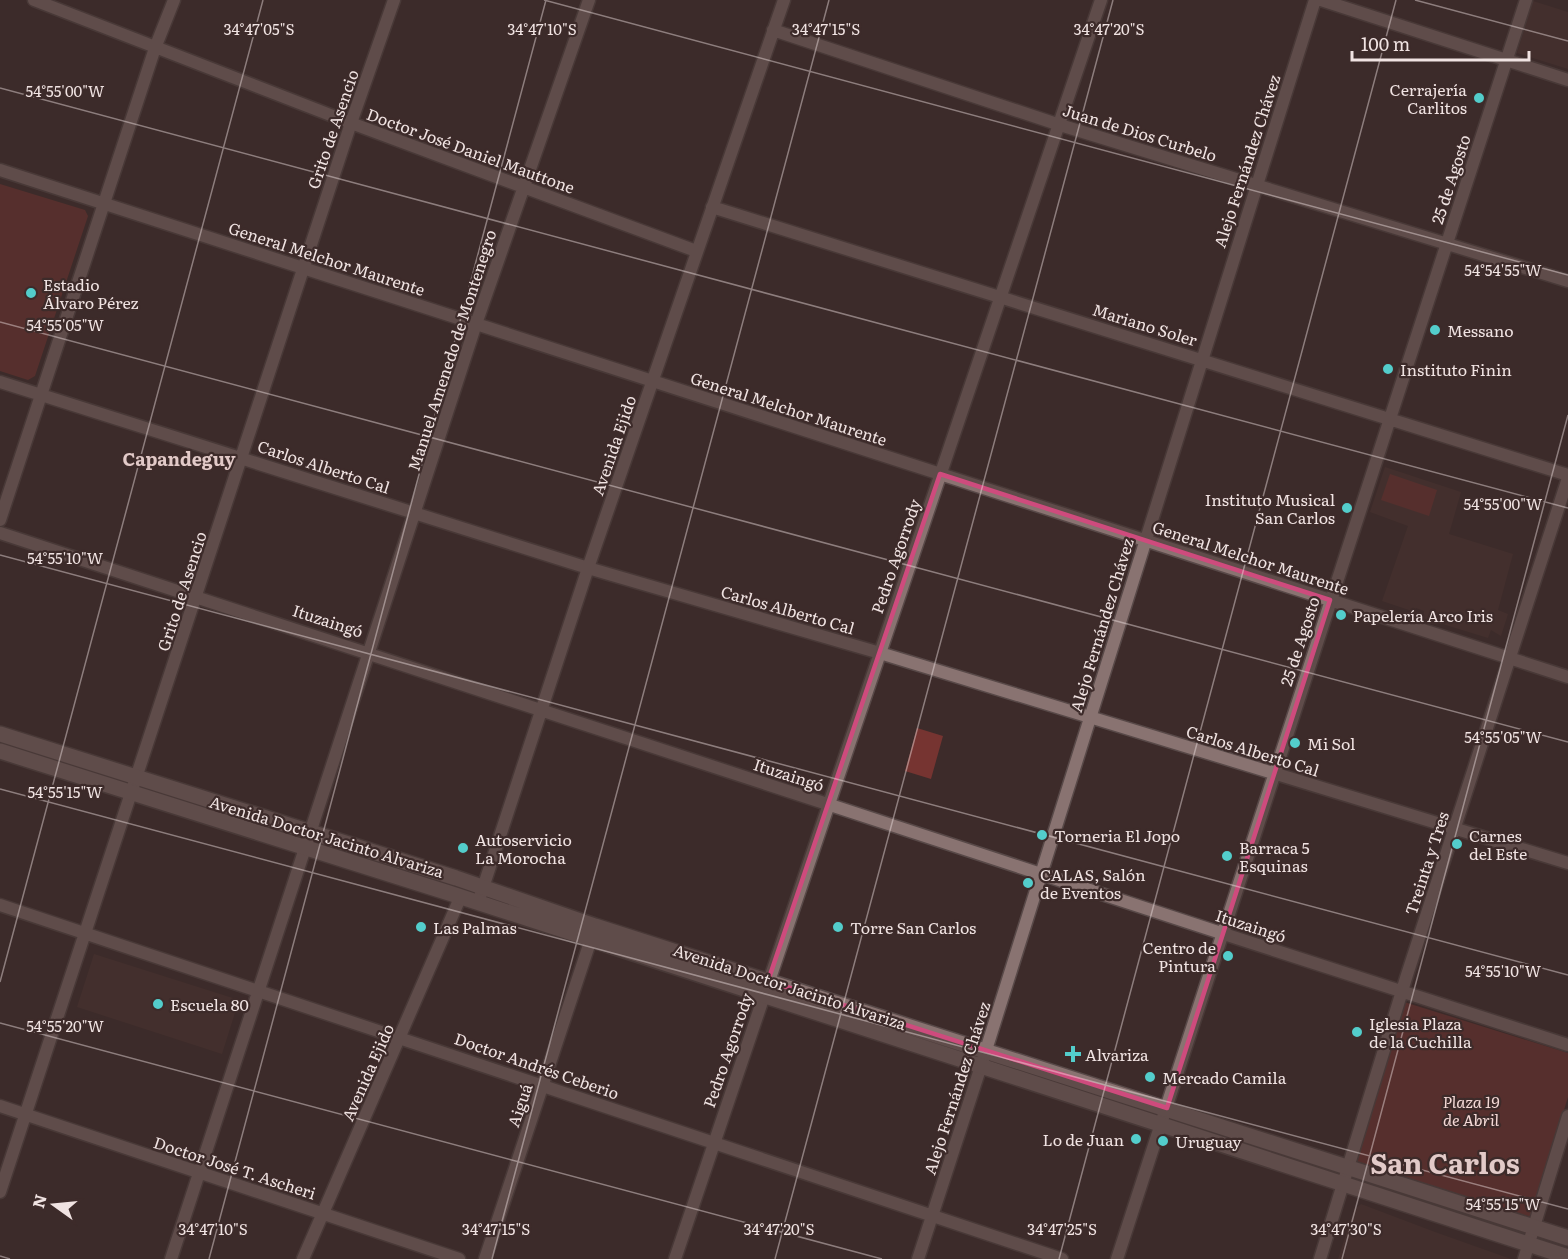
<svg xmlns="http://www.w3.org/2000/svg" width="1568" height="1259" font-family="Literata,serif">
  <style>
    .built { fill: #4c3432 }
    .green { fill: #763431 }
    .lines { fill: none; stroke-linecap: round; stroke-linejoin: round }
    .minor-casing { stroke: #584948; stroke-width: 15 }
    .secondary-casing { stroke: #584948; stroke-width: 18 }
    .minor { stroke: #897371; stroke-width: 12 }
    .secondary { stroke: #897371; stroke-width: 15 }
    .marked { fill: none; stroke: #ce4b7d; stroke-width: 4.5; stroke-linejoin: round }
    .ticks { fill: none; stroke: #f0e3e2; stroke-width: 1.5; stroke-opacity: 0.45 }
    .poi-dot { fill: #53cdcb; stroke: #3d2b2a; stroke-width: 2 }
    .labels { text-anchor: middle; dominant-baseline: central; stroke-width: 4.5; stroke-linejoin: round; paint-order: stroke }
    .poi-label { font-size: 16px; fill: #f0e3e2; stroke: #3d2b2a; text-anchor: start }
    .street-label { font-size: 16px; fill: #f0e3e2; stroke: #3d2b2a }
    .park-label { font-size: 16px; font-style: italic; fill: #f5dad7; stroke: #3d2b2a }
    .neighbourhood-label { font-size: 18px; font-weight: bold; fill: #e2cac8; stroke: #3d2b2a }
    .town-label { font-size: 28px; font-weight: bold; fill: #e2cac8; stroke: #3d2b2a }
    .ticks-label { font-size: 15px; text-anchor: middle; fill: #f0e3e2; stroke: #3d2b2a; stroke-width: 4.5; stroke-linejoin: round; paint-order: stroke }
  </style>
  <rect width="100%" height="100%" fill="#3d2b2a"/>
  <path class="built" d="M1533 1 1568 12V69L1517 53Z
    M1385 467 1461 492 1449 534 1513 554 1498 610 1508 614 1501 636 1491 630 1488 638 1423 618 1424 611 1416 608 1415 612 1382 601 1408 526 1370 512Z
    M94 954 239 1000 222 1054 77 1007Z
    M1361 1204 1435 1232 1511 1259H1338L1354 1210Z"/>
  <path class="green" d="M0 184 85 210 88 216 35 376 28 380 0 371Z
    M1390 474 1437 490 1429 516 1381 500Z
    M917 728 943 736 931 779 905 771Z
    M1404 1002 1568 1053V1097L1531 1217 1353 1160Z"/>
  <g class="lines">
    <defs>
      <path id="minor" d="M34 0 351 123 696 251
        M1321 0 1568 80
        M773 30 1060 125 1568 281
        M0 170 1568 677
        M712 207 1568 475
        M0 382 588 568 880 653 1568 863
        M0 520 155 48 174 0
        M0 533C523 701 1044 878 1568 1045
        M478 903 588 568 784 0
        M0 905 1062 1259
        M0 1106 459 1259
        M0 1192 351 123 394 0
        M171 1259 476 324 589 0
        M303 1259 460 898
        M485 1259 593 933
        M675 1259 1101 0
        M918 1259 981 1066 1315 0
        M1117 1259 1526 0
        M1320 1259 1406 978 1568 478
        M1524 1259 1568 1116"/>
      <path id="secondary" d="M0 734 456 878 595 926 1568 1238
        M0 751 449 893 1568 1257"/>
    </defs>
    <use href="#minor" class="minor-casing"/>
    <use href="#secondary" class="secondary-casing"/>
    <use href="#minor" class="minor"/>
    <use href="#secondary" class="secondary"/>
  </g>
  <path d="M0 0H1568V1259H0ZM940 474 1330 600 1167 1108 768 981Z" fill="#3d2b2a" fill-opacity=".55" fill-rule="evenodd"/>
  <path class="marked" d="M940 474 1330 600 1167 1108 768 981Z"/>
  <path class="ticks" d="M544 0 1568 275M1415 0 1568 41M0 88 1568 508M0 322 1568 742M0 555 1568 975M0 789 1568 1209M0 982 263 0M0 1023 882 1259M0 1256 10 1259M209 1259 546 0M492 1259 829 0M775 1259 1113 0M1059 1259 1396 0M1342 1259 1568 415"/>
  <g class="poi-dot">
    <circle cx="1479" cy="98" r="6"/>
    <circle cx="31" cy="293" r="6"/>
    <circle cx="1435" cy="330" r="6"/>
    <circle cx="1388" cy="369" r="6"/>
    <circle cx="1347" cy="508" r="6"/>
    <circle cx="1341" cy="615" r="6"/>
    <circle cx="1295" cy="743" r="6"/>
    <circle cx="1042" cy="835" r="6"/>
    <circle cx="1457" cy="844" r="6"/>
    <circle cx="463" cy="848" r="6"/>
    <circle cx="1227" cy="856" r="6"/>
    <circle cx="1028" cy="883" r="6"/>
    <circle cx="421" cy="927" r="6"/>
    <circle cx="838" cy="927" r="6"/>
    <circle cx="1228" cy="956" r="6"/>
    <circle cx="158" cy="1004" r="6"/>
    <circle cx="1357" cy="1032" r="6"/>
    <path d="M1070 1045h6v6h6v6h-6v6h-6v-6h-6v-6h6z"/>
    <circle cx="1150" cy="1077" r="6"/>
    <circle cx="1136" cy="1139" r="6"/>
    <circle cx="1163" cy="1141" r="6"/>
  </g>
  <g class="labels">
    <g class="poi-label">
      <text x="1467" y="89" text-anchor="end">Cerrajería<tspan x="1467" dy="18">Carlitos</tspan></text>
      <text x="43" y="284">Estadio<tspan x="43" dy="18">Álvaro Pérez</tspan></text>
      <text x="1447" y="330">Messano</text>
      <text x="1400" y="369">Instituto Finin</text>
      <text x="1335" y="499" text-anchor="end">Instituto Musical<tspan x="1335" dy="18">San Carlos</tspan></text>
      <text x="1353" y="615">Papelería Arco Iris</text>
      <text x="1307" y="743">Mi Sol</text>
      <text x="1054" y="835">Torneria El Jopo</text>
      <text x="1469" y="835">Carnes<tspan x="1469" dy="18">del Este</tspan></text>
      <text x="475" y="839">Autoservicio<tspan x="475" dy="18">La Morocha</tspan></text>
      <text x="1239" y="847">Barraca 5<tspan x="1239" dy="18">Esquinas</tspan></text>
      <text x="1040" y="874">CALAS, Salón<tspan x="1040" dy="18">de Eventos</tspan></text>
      <text x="433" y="927">Las Palmas</text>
      <text x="850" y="927">Torre San Carlos</text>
      <text x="1216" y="947" text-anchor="end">Centro de<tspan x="1216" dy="18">Pintura</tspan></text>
      <text x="170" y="1004">Escuela 80</text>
      <text x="1369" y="1023">Iglesia Plaza<tspan x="1369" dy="18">de la Cuchilla</tspan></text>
      <text x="1085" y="1054">Alvariza</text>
      <text x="1162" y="1077">Mercado Camila</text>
      <text x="1124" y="1139" text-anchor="end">Lo de Juan</text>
      <text x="1175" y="1141">Uruguay</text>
    </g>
    <g class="street-label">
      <text transform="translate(332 129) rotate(-71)">Grito de Asencio</text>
      <text transform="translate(1140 132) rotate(17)">Juan de Dios Curbelo</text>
      <text transform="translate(471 150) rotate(20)">Doctor José Daniel Mauttone</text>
      <text transform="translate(1246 161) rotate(-72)">Alejo Fernández Chávez</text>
      <text transform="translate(1450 179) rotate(-72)">25 de Agosto</text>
      <text transform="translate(327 258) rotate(18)">General Melchor Maurente</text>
      <text transform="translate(1145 324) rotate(17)">Mariano Soler</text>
      <text transform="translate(451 350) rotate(-72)">Manuel Amenedo de Montenegro</text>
      <text transform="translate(789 408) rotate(18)">General Melchor Maurente</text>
      <text transform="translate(613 445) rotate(-71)">Avenida Ejido</text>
      <text transform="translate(324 466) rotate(18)">Carlos Alberto Cal</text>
      <text transform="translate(895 556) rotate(-71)">Pedro Agorrody</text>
      <text transform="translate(1251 557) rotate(18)">General Melchor Maurente</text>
      <text transform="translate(181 591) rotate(-72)">Grito de Asencio</text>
      <text transform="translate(788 609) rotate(16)">Carlos Alberto Cal</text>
      <text transform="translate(328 620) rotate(18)">Ituzaingó</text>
      <text transform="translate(1101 625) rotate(-73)">Alejo Fernández Chávez</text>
      <text transform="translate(1299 641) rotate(-72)">25 de Agosto</text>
      <text transform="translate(1253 750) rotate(17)">Carlos Alberto Cal</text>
      <text transform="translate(789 774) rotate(18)">Ituzaingó</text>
      <text transform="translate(327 836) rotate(17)">Avenida Doctor Jacinto Alvariza</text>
      <text transform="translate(1426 863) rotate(-72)">Treinta y Tres</text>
      <text transform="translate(1251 925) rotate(18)">Ituzaingó</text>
      <text transform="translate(790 986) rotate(18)">Avenida Doctor Jacinto Alvariza</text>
      <text transform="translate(727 1050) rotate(-71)">Pedro Agorrody</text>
      <text transform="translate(537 1065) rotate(19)">Doctor Andrés Ceberio</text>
      <text transform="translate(367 1072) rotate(-66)">Avenida Ejido</text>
      <text transform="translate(956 1088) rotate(-72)">Alejo Fernández Chávez</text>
      <text transform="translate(519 1105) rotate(-71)">Aiguá</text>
      <text transform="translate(235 1167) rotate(18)">Doctor José T. Ascheri</text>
    </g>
    <g class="park-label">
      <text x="1471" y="1101">Plaza 19<tspan x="1471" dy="18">de Abril</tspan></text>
    </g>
    <g class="neighbourhood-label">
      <text x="179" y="458">Capandeguy</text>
    </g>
    <g class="town-label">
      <text x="1445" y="1162">San Carlos</text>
    </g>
  </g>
  <g class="ticks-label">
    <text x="259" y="35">34°47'05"S</text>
    <text x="542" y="35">34°47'10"S</text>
    <text x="826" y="35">34°47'15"S</text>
    <text x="1109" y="35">34°47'20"S</text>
    <text x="65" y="97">54°55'00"W</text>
    <text x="1503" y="276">54°54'55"W</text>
    <text x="65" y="331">54°55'05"W</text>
    <text x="1503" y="510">54°55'00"W</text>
    <text x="65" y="564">54°55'10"W</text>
    <text x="1503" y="743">54°55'05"W</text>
    <text x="65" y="798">54°55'15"W</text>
    <text x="1503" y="977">54°55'10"W</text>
    <text x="65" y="1032">54°55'20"W</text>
    <text x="1503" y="1210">54°55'15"W</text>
    <text x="213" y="1235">34°47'10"S</text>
    <text x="496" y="1235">34°47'15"S</text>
    <text x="779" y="1235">34°47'20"S</text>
    <text x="1062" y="1235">34°47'25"S</text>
    <text x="1346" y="1235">34°47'30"S</text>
  </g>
  <g transform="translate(54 1205) rotate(285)" stroke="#3d2b2a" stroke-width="4.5" paint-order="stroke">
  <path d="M0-4.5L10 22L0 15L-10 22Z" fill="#f0e3e2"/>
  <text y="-9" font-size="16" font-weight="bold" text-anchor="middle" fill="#f0e3e2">N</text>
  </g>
  <path d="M1352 51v9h177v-9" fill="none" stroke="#f0e3e2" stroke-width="3"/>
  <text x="1361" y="51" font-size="18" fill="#f0e3e2" stroke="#3d2b2a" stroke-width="4.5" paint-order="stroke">100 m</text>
</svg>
